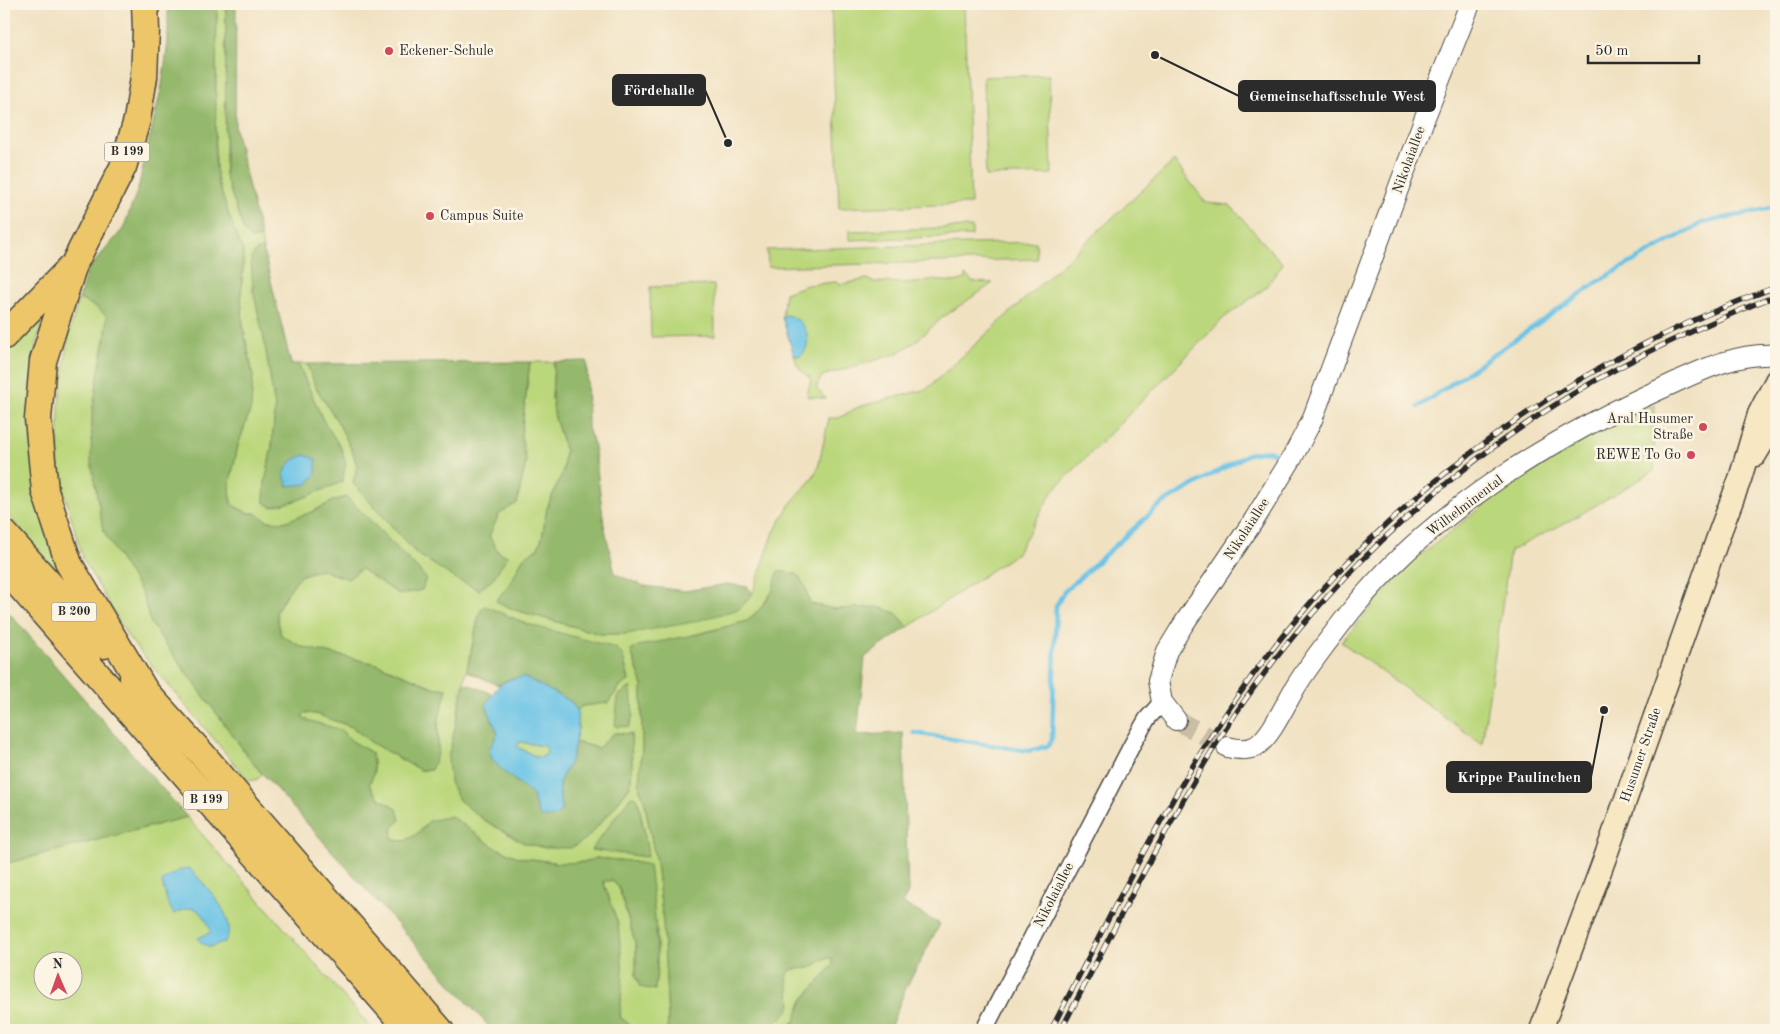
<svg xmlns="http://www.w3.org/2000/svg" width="1780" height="1034" font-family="'Old Standard TT',serif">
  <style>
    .green { fill: #bbd77c; stroke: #738154; fill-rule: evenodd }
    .forest { fill: #94b86c; stroke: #60724c }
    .water { fill: #69c3e6; stroke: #4a7788; fill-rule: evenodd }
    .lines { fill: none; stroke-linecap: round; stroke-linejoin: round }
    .stream { stroke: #69c3e6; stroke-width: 4.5 }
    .tertiary-tunnel { stroke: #c9bda3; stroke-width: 20; stroke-dasharray: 20 10; stroke-linecap: butt }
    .minor-casing { stroke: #494642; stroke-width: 19 }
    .tertiary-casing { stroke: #494642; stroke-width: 22 }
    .secondary-casing { stroke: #494642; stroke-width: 25 }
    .trunk-casing { stroke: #494642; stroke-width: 29 }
    .minor { stroke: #fff; stroke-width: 16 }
    .tertiary { stroke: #fff; stroke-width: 20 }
    .secondary { stroke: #f7e8c3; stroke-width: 22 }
    .trunk { stroke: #ecc669; stroke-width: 26 }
    .rail-casing { stroke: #2b2b2b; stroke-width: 5.5 }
    .rail { stroke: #fcf5e5; stroke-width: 4; stroke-dasharray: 11; stroke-linecap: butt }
    .poi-dot { fill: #d1495b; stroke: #fcf5e5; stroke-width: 2 }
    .labels { text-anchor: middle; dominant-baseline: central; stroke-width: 5; stroke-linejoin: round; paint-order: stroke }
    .shield { fill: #fcf5e5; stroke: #6a6863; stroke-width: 1 }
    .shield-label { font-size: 12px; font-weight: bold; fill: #2b2b2b }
    .poi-label { font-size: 14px; fill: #2b2b2b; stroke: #fcf5e5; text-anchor: start }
    .street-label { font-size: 14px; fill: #2b2b2b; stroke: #fcf5e5 }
    .leader { fill: none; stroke: #2b2b2b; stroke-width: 2 }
    .callout-dot { fill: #2b2b2b; stroke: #fcf5e5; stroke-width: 2 }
    .callout { fill: #2b2b2b; stroke: #2b2b2b; stroke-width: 2 }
    .callout-label { font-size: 15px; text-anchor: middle; font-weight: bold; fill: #fff }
  </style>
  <rect width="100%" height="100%" fill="#fcf5e5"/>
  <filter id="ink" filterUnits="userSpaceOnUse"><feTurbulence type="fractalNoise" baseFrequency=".02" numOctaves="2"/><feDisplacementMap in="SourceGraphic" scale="10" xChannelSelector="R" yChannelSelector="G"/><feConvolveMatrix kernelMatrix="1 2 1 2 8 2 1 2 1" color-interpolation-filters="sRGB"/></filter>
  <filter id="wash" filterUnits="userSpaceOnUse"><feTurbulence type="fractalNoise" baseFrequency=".0096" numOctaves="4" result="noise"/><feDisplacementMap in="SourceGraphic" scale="20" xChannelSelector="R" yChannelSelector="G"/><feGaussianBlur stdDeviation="1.12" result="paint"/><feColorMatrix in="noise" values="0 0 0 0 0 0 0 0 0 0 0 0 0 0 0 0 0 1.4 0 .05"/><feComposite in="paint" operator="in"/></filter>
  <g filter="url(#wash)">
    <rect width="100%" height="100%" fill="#f0e1c1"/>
    <path class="green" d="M217 4H226L225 175 244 231 251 239 261 237 263 248 256 251 253 290 264 339 275 407 272 446 265 483 264 502 272 507 296 501 346 464 341 448 323 420 298 364H307L315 386 339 424 353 453 357 466 353 483 416 553 456 579 479 589 508 557 498 552 489 536 499 514 517 503 526 461 521 436 530 362H554L552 398 555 418 565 449 563 471 547 508 542 538 538 548 523 558 511 582 496 601 515 610 600 634H626L739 609 752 595 774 532 790 504 811 480 818 468 829 418H839L858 407 927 389 1174 161 1206 203 1230 205 1283 264 1264 289 1225 317 1053 491 1017 553 908 627 896 613 878 607 835 609 810 604 805 586 772 592 760 609 747 621 631 651 642 683V748L639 781 640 790 644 799 656 863 663 922 668 1019 667 1030H636L620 1017 621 1000 618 924 603 880 613 881 619 888 636 946V976L654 990 657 972V931L629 861 596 858 587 862 560 863 518 857 494 847 451 816 429 821 417 834 405 841 393 840 392 829 397 809 378 797 369 785 374 773 372 753 352 741 341 730 304 720 302 715 305 713 316 714 352 727 372 743 420 770H430L438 753V722L446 689 433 687 377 664 302 647 281 635 276 612 285 596 300 576 320 569 340 577 361 569 375 577 426 578 347 497 335 500 312 512 284 522 268 521 255 513H248L231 505 230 482 253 376 243 326 241 295 243 269V250L233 227 218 182 215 159ZM489 608 527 624 623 656 629 680 619 687 608 703 582 706 577 710 578 729 575 742 598 748 614 733 631 734 632 769 630 786 612 810 586 839 545 848 524 843 484 820 459 800 450 782 459 703 479 615ZM636 797 638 800 645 835 592 850 606 831Z
      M831 4H964L971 204 839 208Z
      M1049 75 1052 174 986 176 983 77Z
      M972 227V236L849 240V231Z
      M1036 242 1037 259 768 267 767 250Z
      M965 275 973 282 993 283 943 317 914 343 896 354 822 376 816 388 827 399 807 396 811 378C800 372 797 366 794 355L798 357 782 317 785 293 807 285 835 282 842 284 867 279 873 282 916 283 929 280 955 282 965 279Z
      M714 285 715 336 651 337 650 287Z
      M79 299 96 307 107 316 106 335 100 365 103 530 121 561 142 593 151 624 253 763 262 774 258 779 249 781 128 637 83 559 58 470 59 405 69 333Z
      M45 309 36 346 62 568 56 570 4 511V341Z
      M1655 405 1654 471 1569 521 1510 551 1482 744 1341 642 1408 565 1496 496 1598 431Z
      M520 742 544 746 547 749 546 755 539 758 519 748 517 746Z
      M187 817 373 1030H6L4 1025V864ZM42 962H72V992H42Z
      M826 958H832L833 965 803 1000 795 1021 785 1030H769L776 1023 787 974 793 969 810 968Z"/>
    <path class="forest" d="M168 4H217L215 159 218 182 233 227 243 250V269L241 295 243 326 253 376 251 408 238 446 230 482 231 504 247 513H255L268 521 283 522 312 512 335 500 347 497 426 578 422 590 400 595 361 569 348 579 320 569 300 576 285 596 276 612 281 635 302 647 377 664 433 687 447 689 438 722V753L431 770H420L372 743 352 727 316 714 305 713 302 716 304 719 341 730 352 741 372 753 374 773 369 785 378 797 397 809 400 820 392 829 393 840 405 841 417 834 429 821 451 816 494 847 518 857 560 863 587 862 596 858 629 861 649 865C654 907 660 948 655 990L640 987 636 976V946L619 888 613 881H603L618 924 623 972 620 1017 636 1030H492L253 763 151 624 142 593 121 561 103 530 91 461 92 413 100 365 106 335 107 316 96 307 79 299 87 271 123 229 138 189 162 85 168 43Z
      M226 4H236L235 129 261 237 251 239 244 231 225 175Z
      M263 248 291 364H298L323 420 341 448 346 464 342 482 296 501 272 507 264 502 265 483 272 446 275 407 264 339 253 290 251 258 256 251Z
      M587 361 588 428 594 445 604 525 615 574 644 586 685 591 727 584 748 587 752 595 739 609 693 622 626 634H600L515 610 496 601 511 582 523 558 538 548 542 538 547 508 563 471 565 449 555 418 552 398 554 362Z
      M530 362 521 436 526 461 517 503 499 514 489 536 498 552 508 556 492 580 479 590 456 579 416 553 353 483 357 466 353 453 339 424 315 386 307 364Z
      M778 571 797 574 805 586 810 604 835 609 878 607 896 613 908 627 865 657 857 735 903 733 908 893 902 903 940 924 905 990 890 1028 894 1030H785L795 1021 803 1000 833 965 832 958H826L810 968 793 969 787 974 791 1005 788 1011 769 1030H667L668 1019 663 922 656 863 644 799 640 790 639 781 642 748V683L631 651 638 646 703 633 747 621 760 609 772 592Z
      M485 606 527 624 616 648 623 656 629 681 619 687 608 703 582 706 577 710 570 701 512 678 498 685 467 671 479 615 482 608Z
      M4 607 187 817 4 864Z
      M465 683 493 694 486 705 498 734 494 740 502 770 532 794 538 814 561 811 559 783 572 757 575 742 598 748 614 733 631 734 632 769 630 786 612 810 586 839 571 848H545L524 843 484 820 459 800 450 782 448 758Z
      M631 687 633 716 629 727 615 726 618 696Z
      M631 796 636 797 638 800 648 853 647 857 591 850Z"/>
    <path class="water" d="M784 315C804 316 816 341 801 356L794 355 782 317Z
      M305 455 316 459V474L308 484 288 486 284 475C288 463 292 459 305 455Z
      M524 677 570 701 577 710 578 729 572 757 559 783 561 811 555 817H541L538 814 532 794 502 770 492 759 489 749 498 734 486 705C497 686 501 679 524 677ZM520 742 544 746 547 750 546 755 539 758 519 748 517 746Z
      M189 868C203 883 230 909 229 931 228 935 226 939 225 942L210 947 201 943 198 938 211 932C208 923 202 908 190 908 185 909 179 912 174 914L168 904 162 883 164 879 182 869Z"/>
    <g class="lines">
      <path class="stream" d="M1418 407 1602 279 1702 223 1776 207
        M914 733 1029 751 1048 746 1052 739 1056 606 1064 592 1161 504 1248 454 1266 451 1279 454"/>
    </g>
  </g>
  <g filter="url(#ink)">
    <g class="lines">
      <path class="tertiary-tunnel" d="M1176 720 1227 747"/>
      <defs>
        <path id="minor" d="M984 1030 1133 743 1147 719 1162 702"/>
        <path id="tertiary" d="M1176 720 1162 702 1158 681 1167 651 1183 625 1254 520 1292 458 1312 420 1425 117 1470 4
          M1227 747C1237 749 1247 751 1256 746 1272 736 1287 700 1298 683 1314 658 1333 634 1351 611 1430 512 1552 438 1665 387 1700 371 1737 352 1776 355"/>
        <path id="secondary" d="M1755 455 1776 420
          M1541 1030 1606 855 1721 529 1740 479 1759 414 1776 381"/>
        <path id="trunk" d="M4 336 70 268
          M4 533 104 645
          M4 568 409 1030
          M133 678 202 754 440 1030
          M145 691 69 564 45 491 38 419 43 361 74 264 123 167 137 120 144 77 146 30 145 4"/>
      </defs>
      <use href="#minor" class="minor-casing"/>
      <use href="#tertiary" class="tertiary-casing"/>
      <use href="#secondary" class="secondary-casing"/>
      <use href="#trunk" class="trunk-casing"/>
      <use href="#minor" class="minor"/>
      <use href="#tertiary" class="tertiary"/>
      <use href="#secondary" class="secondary"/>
      <use href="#trunk" class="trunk"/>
      <defs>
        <path id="rail" d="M1051 1030C1108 921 1162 808 1231 706 1362 512 1557 366 1776 287
          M1061 1030C1096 964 1129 898 1165 833 1188 791 1211 750 1238 710 1351 545 1511 412 1693 331 1720 319 1748 306 1776 296"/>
      </defs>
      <use href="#rail" class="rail-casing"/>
      <use href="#rail" class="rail"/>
    </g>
  </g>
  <g class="poi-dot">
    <circle cx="389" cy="51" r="5"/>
    <circle cx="430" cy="216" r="5"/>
    <circle cx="1703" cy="427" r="5"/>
    <circle cx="1691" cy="455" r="5"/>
  </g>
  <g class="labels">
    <g class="shield">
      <rect x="104.5" y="142.5" width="45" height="19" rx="4"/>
      <rect x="51.5" y="602.5" width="45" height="19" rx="4"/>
      <rect x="183.5" y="790.5" width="45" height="19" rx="4"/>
    </g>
    <g class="shield-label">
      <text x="127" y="152">B 199</text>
      <text x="74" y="612">B 200</text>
      <text x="206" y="800">B 199</text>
    </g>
    <g class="poi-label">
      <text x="399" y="51">Eckener-Schule</text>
      <text x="440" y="216">Campus Suite</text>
      <text x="1693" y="419" text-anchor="end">Aral Husumer<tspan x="1693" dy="16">Straße</tspan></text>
      <text x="1681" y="455" text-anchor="end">REWE To Go</text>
    </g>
    <g class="street-label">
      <text transform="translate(1409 160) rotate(-70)">Nikolaiallee</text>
      <text transform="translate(1465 506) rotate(-37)">Wilhelminental</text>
      <text transform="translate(1247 529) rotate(-57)">Nikolaiallee</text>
      <text transform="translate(1641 755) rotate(-71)">Husumer Straße</text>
      <text transform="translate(1054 895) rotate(-63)">Nikolaiallee</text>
    </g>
  </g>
  <path class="leader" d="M728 143L705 90M1155 55L1239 96M1604 710L1591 777"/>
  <g class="callout-dot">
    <circle cx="728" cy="143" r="5"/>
    <circle cx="1155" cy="55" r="5"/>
    <circle cx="1604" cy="710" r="5"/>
  </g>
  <g class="callout">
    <rect x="613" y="75" width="92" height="30" rx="5"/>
    <rect x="1239" y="81" width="196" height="30" rx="5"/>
    <rect x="1447" y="762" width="144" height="30" rx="5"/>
  </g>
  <g class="callout-label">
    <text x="659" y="95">Fördehalle</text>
    <text x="1337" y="101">Gemeinschaftsschule West</text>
    <text x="1519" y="782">Krippe Paulinchen</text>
  </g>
  <rect width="1780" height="1034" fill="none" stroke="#fcf5e5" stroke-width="20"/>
  <g transform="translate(58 976) rotate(358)"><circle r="24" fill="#fcf5e5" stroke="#a8a49b"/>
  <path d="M0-4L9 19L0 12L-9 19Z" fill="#d1495b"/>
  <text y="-8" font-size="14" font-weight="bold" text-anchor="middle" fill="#2b2b2b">N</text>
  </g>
  <path d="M1588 55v8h111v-8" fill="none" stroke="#2b2b2b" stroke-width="2.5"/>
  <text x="1595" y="55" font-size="15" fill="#2b2b2b" stroke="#fcf5e5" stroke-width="4" paint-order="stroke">50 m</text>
</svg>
